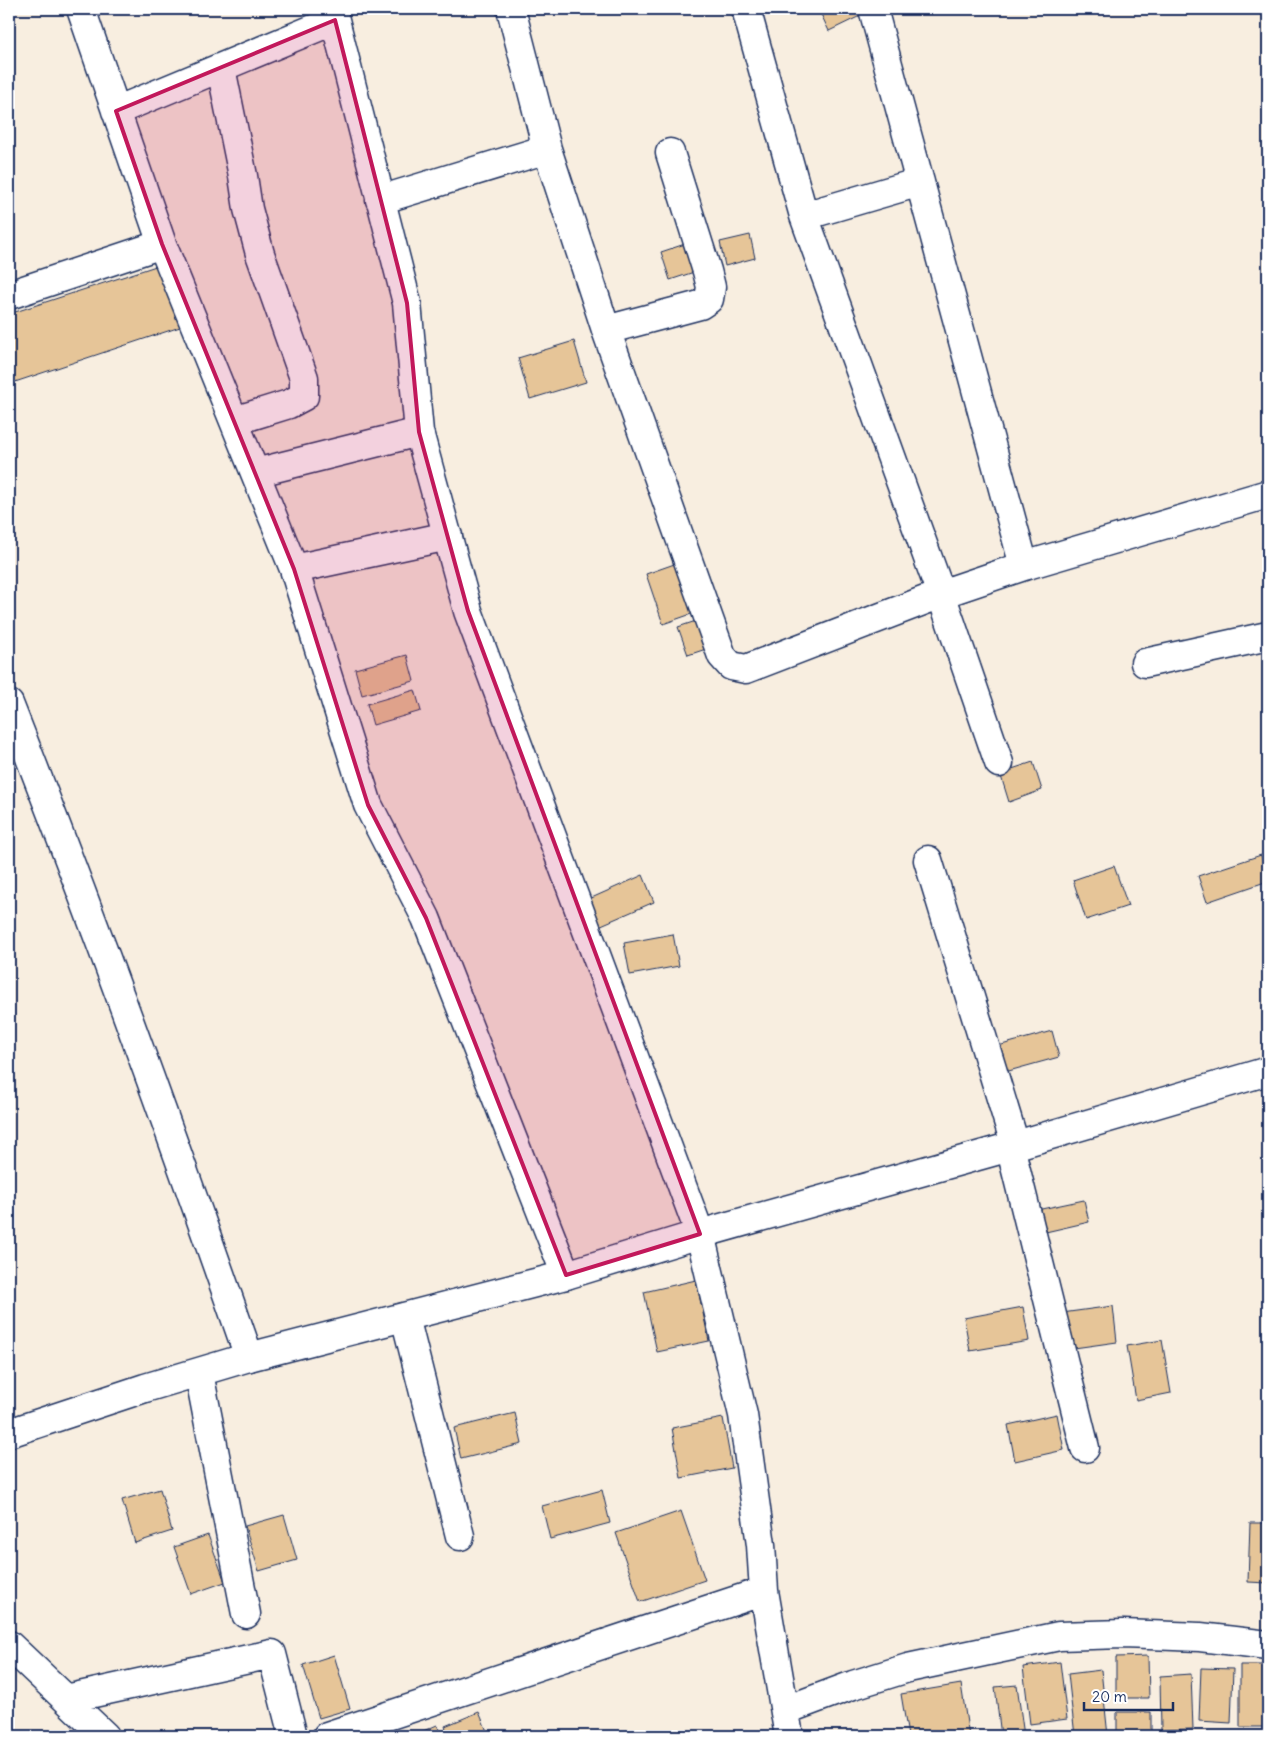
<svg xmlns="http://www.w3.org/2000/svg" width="1277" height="1745" font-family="Delius,sans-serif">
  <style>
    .building { fill: #e6c598; stroke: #1b2f5e }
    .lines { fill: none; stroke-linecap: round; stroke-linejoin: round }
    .minor-casing { stroke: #1b2f5e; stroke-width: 31 }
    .secondary-casing { stroke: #1b2f5e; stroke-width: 31 }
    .minor { stroke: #fff; stroke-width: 28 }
    .secondary { stroke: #fff; stroke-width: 28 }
    .marked { fill: #c2185b; fill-opacity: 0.2; stroke: #c2185b; stroke-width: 4; stroke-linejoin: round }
  </style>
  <rect width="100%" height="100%" fill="#f8eee0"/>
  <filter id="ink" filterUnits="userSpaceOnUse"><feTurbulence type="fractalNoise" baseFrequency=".02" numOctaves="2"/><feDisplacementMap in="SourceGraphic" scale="10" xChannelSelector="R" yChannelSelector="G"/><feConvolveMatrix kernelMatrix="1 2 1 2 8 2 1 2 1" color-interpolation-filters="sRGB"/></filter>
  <g filter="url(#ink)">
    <path class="building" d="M822 9H857L860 16 829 31 819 10Z
      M750 235 755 258 725 266 720 242Z
      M691 242 700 270 670 280 661 252Z
      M159 265 180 327 9 384V314Z
      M574 341 586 382 530 399 518 358Z
      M680 562 697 612 663 624 646 574Z
      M699 620 709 648 688 655 678 627Z
      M407 655 414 681 362 695 355 669Z
      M415 690 421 711 373 725 367 704Z
      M1033 762 1042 790 1009 802 1000 773Z
      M1261 855 1268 881 1207 902 1198 876Z
      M1114 866 1128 906 1086 920 1073 880Z
      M643 875 654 902 599 926 587 900Z
      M673 934 679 966 630 975 624 943Z
      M1052 1031 1059 1057 1005 1072 998 1046Z
      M1084 1200 1089 1222 1037 1234 1032 1211Z
      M696 1280 709 1341 657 1352 644 1292Z
      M1113 1306 1117 1342 1067 1349 1062 1313Z
      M1023 1307 1029 1341 970 1351 964 1318Z
      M1162 1340 1171 1393 1136 1400 1127 1346Z
      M515 1413 522 1444 461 1459 454 1428Z
      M1057 1414 1064 1450 1015 1461 1008 1425Z
      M723 1418 732 1468 681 1478 672 1428Z
      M160 1489 172 1531 135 1543 122 1500Z
      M602 1490 610 1523 550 1539 542 1506Z
      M681 1511 705 1580 640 1602 616 1533Z
      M284 1515 297 1560 259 1571 245 1526Z
      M1250 1523H1268V1583L1248 1582Z
      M208 1535 225 1582 191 1594 174 1547Z
      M334 1655 350 1709 319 1718 303 1665Z
      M1148 1656 1149 1698H1116V1657Z
      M1060 1662 1067 1719 1030 1724 1023 1667Z
      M1240 1665H1268V1727H1240Z
      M1201 1668 1233 1669 1231 1723 1199 1721Z
      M1101 1670 1108 1736H1075L1068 1674Z
      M1191 1674 1193 1729 1161 1730 1160 1676Z
      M961 1684 969 1736H908L901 1694Z
      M1017 1685 1024 1736H1001L995 1687Z
      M479 1712 489 1736H449L445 1726Z
      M1117 1712H1151V1736H1117Z
      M437 1725 442 1736H412Z"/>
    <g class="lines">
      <defs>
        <path id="minor" d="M81 9 162 244 294 569 368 805 426 918 566 1275
          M330 9 335 20 407 303 419 432 468 611 700 1234 743 1415 761 1545 764 1591 789 1736
          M511 9 547 149 606 330 722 656 731 666 746 669 941 594 1024 566 1268 494
          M746 9 804 216 941 594 999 763
          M873 9 1024 566
          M221 68 243 176 248 209 260 254 304 378V396L289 404 234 421
          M116 111 335 20
          M380 200 547 149
          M804 216 920 182
          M9 295 162 244
          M606 330 700 305 709 299 711 287 707 271 670 153
          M255 473 419 432
          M294 569 448 536
          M1145 663 1268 636
          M9 704C94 920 173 1138 249 1357
          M928 860 1015 1144
          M1010 1146 1085 1448
          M405 1317 460 1536
          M199 1373 246 1614
          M9 1645 105 1736
          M66 1699 272 1654 293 1736
          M786 1710 853 1685 908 1668 1059 1636 1123 1634 1200 1637 1268 1645
          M327 1736 764 1591"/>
        <path id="secondary" d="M9 1433 145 1388 249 1357 566 1275 700 1234 1006 1148 1268 1071"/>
      </defs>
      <use href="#minor" class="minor-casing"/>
      <use href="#secondary" class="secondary-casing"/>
      <use href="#minor" class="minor"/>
      <use href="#secondary" class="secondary"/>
    </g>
  </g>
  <path class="marked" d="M335 20 407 303 419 432 468 611 700 1234 566 1275 426 918 368 805 294 569 162 244 116 111Z"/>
  <rect width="1277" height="1745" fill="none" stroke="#fff" stroke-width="30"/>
  <rect x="15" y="15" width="1247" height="1715" fill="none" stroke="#1b2f5e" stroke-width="2" filter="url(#ink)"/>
  <path d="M1084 1702v8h89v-8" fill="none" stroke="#1b2f5e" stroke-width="2.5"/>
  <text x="1092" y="1702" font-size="15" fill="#1b2f5e" stroke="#ffffff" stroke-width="4" paint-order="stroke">20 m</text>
</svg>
